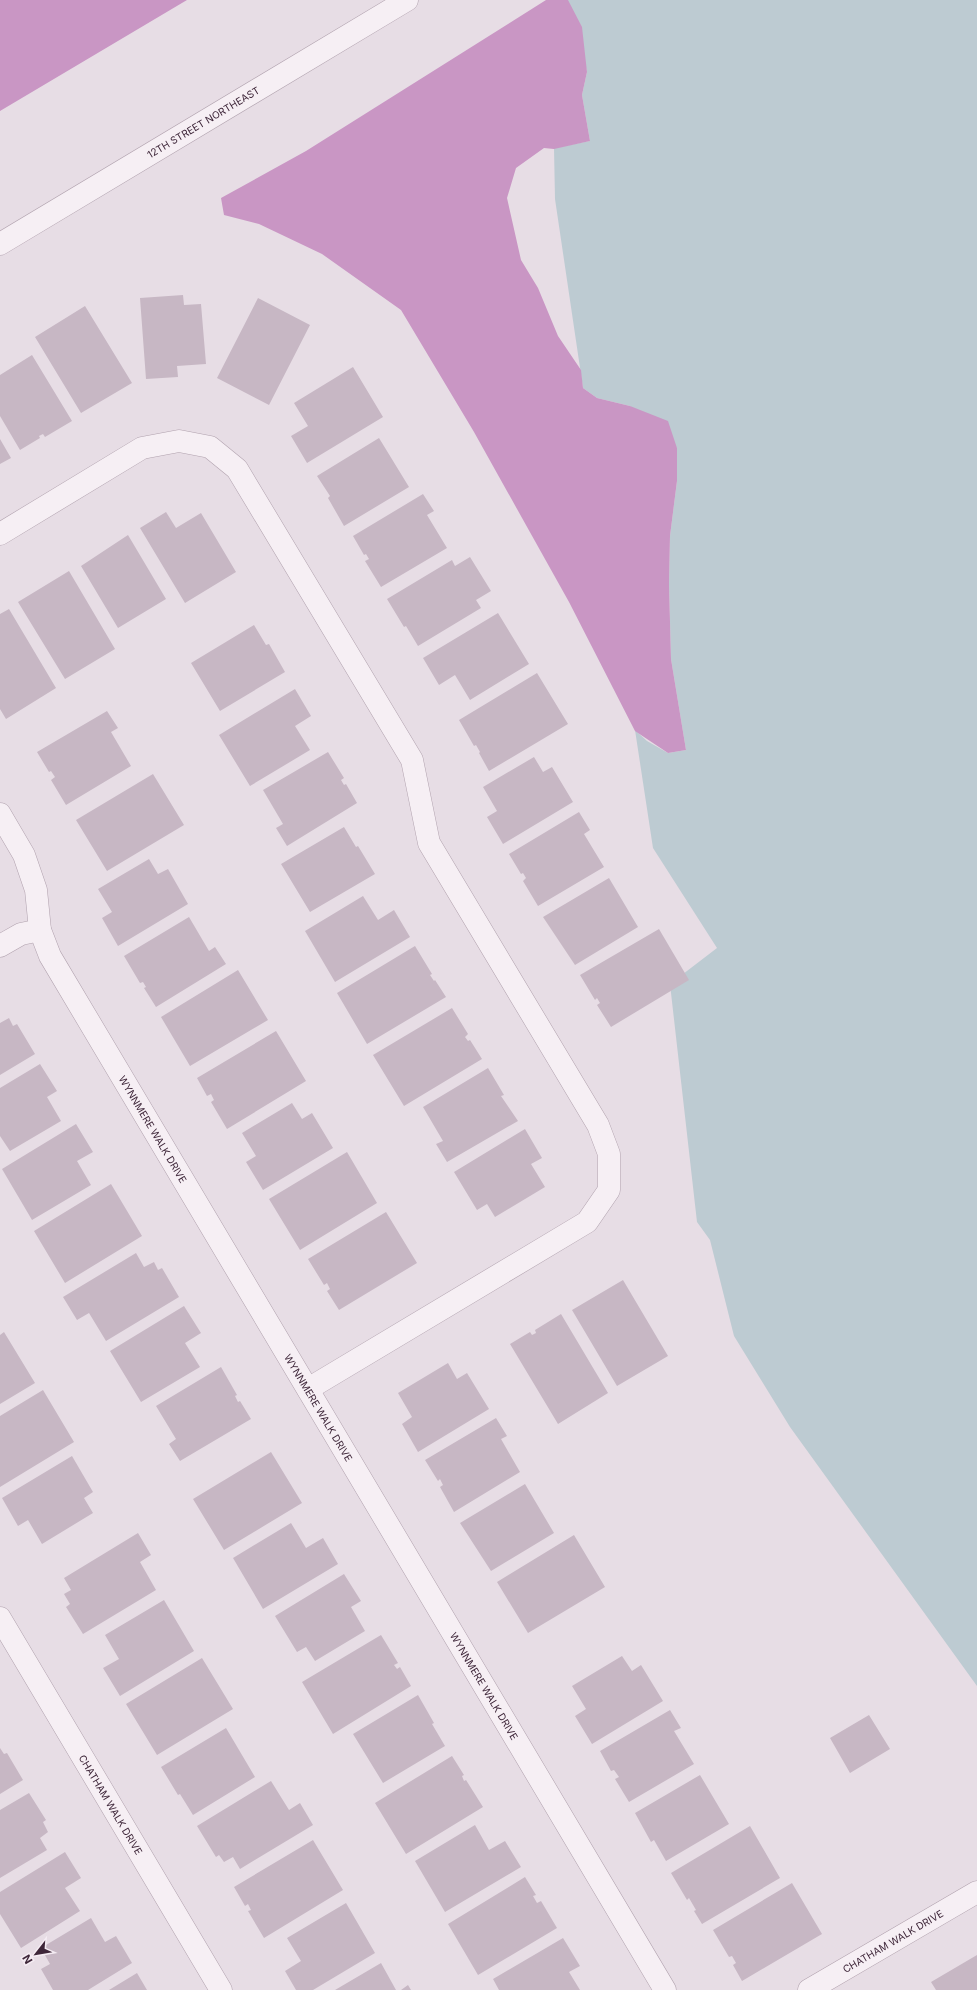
<svg xmlns="http://www.w3.org/2000/svg" width="977" height="1990" font-family="Inter,sans-serif">
  <style>
    .green { fill: #bdcbd2 }
    .water { fill: #c996c4 }
    .building { fill: #c7b7c4 }
    .lines { fill: none; stroke-linecap: round; stroke-linejoin: round }
    .minor-casing { stroke: #b1a2ae; stroke-width: 23 }
    .minor { stroke: #f6eff4; stroke-width: 22 }
    .labels { text-anchor: middle; dominant-baseline: central; stroke-width: 3.5; stroke-linejoin: round; paint-order: stroke }
    .street-label { font-size: 10px; fill: #3e2639; stroke: #f5ecf3 }
  </style>
  <rect width="100%" height="100%" fill="#e7dde5"/>
  <path class="green" d="M567 0H977V1686L790 1427 734 1336 710 1240 697 1222 670 984 717 948 653 848 635 730 647 741 668 753 686 750 671 659 669 584 670 536 677 481V448L630 406 597 398 583 388 555 199 554 148 590 141 582 95 587 72 574 14Z"/>
  <path class="water" d="M0 0H187L0 111Z
    M546 0H568L582 27 587 72 582 95 590 141 554 149 544 148 516 168 507 198 521 260 538 288 558 336 581 370 583 388 597 398 630 406 668 421 677 448V481L670 536 669 584 671 659 686 750 668 753 635 731 569 602 474 432 401 310 322 254 259 224 224 215 221 198 306 151Z"/>
  <path class="building" d="M183 295 184 305 201 304 206 364 177 366 178 377 146 379 140 298Z
    M258 298 310 325 269 405 217 378Z
    M85 306 132 383 81 413 35 337Z
    M32 355 72 421 45 437 43 434 39 436 40 438 20 450 0 416V375Z
    M353 367 383 417 307 463 291 436 308 426 294 403Z
    M379 438 409 487 344 526 328 498 330 496 317 476Z
    M0 439 11 458 0 464Z
    M423 494 434 511 427 515 447 548 381 587 365 561 369 559 366 554 364 555 353 536Z
    M166 512 176 528 201 513 236 572 185 603 140 528Z
    M128 535 166 599 118 628 81 566Z
    M470 557 491 591 476 600 481 608 418 646 406 626 404 627 387 599 452 560 455 566Z
    M69 571 115 649 65 679 18 602Z
    M9 609 56 688 6 719 0 709V614Z
    M498 613 529 664 470 700 455 675 439 685 423 658Z
    M254 625 266 645 269 644 285 672 220 711 191 663Z
    M537 673 568 724 489 771 479 753 480 752 476 745 474 746 459 720Z
    M295 689 311 716 295 726 310 750 250 786 219 735Z
    M107 711 118 728 111 732 131 766 66 805 51 780 55 777 51 771 49 772 37 752Z
    M328 752 344 778 341 780 344 785 346 784 357 803 287 846 276 828 283 824 263 790Z
    M534 757 543 772 552 767 573 802 503 844 487 817 497 811 483 787Z
    M153 774 184 825 107 871 76 820Z
    M579 812 590 830 584 834 604 867 538 906 523 881 526 878 523 873 521 874 509 854Z
    M344 827 356 847 358 846 375 874 310 912 281 864Z
    M149 859 158 874 168 869 188 904 118 946 102 918 112 912 98 889Z
    M609 878 638 927 575 965 543 917Z
    M363 896 378 920 394 910 410 937 335 982 305 931Z
    M189 917 209 951 215 947 226 964 156 1007 144 988 146 987 143 982 140 983 124 956Z
    M659 929 689 980 611 1027 597 1005 600 1003 597 998 595 1000 580 975Z
    M415 946 432 974 430 975 434 981 435 980 446 997 367 1044 337 993Z
    M238 970 268 1020 190 1066 161 1017Z
    M452 1008 468 1034 465 1037 468 1041 470 1040 482 1059 404 1106 373 1055Z
    M9 1018 13 1026 17 1024 35 1054 0 1075V1023Z
    M276 1031 306 1081 227 1129 211 1102 214 1100 211 1094 207 1096 197 1078Z
    M40 1064 57 1091 47 1097 61 1121 10 1151 0 1136V1088Z
    M488 1068 504 1095 501 1096 518 1121 447 1162 436 1144 443 1141 423 1107Z
    M292 1103 302 1119 312 1113 333 1148 263 1190 246 1162 256 1156 242 1133Z
    M76 1124 93 1152 77 1161 91 1185 32 1220 2 1169Z
    M525 1129 542 1158 531 1164 545 1187 495 1217 487 1204 477 1210 454 1172Z
    M347 1152 377 1203 300 1250 269 1199Z
    M111 1184 142 1236 65 1283 34 1231Z
    M386 1212 417 1263 339 1310 327 1291 330 1289 327 1283 324 1285 308 1259Z
    M136 1253 144 1267 154 1262 158 1270 162 1268 179 1297 106 1341 89 1313 77 1320 63 1297Z
    M623 1280 668 1356 617 1386 572 1310Z
    M184 1306 201 1333 185 1343 200 1367 141 1402 110 1351Z
    M561 1314 608 1393 558 1424 510 1344 530 1332 532 1335 536 1333 535 1330Z
    M4 1332 35 1383 0 1404V1335Z
    M448 1363 457 1379 467 1373 489 1409 418 1452 402 1424 412 1417 398 1393Z
    M221 1367 237 1395 235 1396 238 1402 240 1401 251 1419 180 1461 169 1444 176 1439 156 1406Z
    M43 1390 74 1442 0 1487V1416Z
    M496 1418 507 1436 501 1439 520 1472 454 1512 440 1487 443 1485 440 1479 438 1481 425 1460Z
    M271 1452 302 1503 224 1550 193 1499Z
    M72 1456 93 1492 84 1498 93 1513 42 1544 28 1520 18 1526 2 1498Z
    M525 1484 554 1533 491 1571 460 1523Z
    M291 1523 306 1548 323 1538 338 1564 263 1609 233 1558Z
    M138 1533 151 1555 140 1562 156 1590 83 1634 66 1607 70 1604 64 1594 71 1590 64 1578Z
    M574 1535 605 1587 528 1633 497 1582Z
    M344 1574 361 1601 351 1607 365 1631 315 1661 306 1647 297 1652 275 1616Z
    M164 1600 194 1651 120 1696 103 1668 119 1659 105 1635Z
    M381 1635 398 1663 394 1665 397 1669 400 1667 411 1686 333 1734 302 1682Z
    M622 1656 632 1671 641 1665 663 1701 592 1744 575 1716 586 1709 572 1686Z
    M202 1658 233 1709 157 1755 126 1704Z
    M418 1695 434 1723 432 1724 445 1746 383 1783 353 1734Z
    M670 1710 681 1728 674 1731 694 1764 629 1802 615 1779 619 1777 614 1770 611 1771 600 1751Z
    M869 1715 890 1749 850 1773 830 1738Z
    M226 1728 255 1777 193 1815 180 1794 178 1795 161 1767Z
    M0 1748 4 1754 7 1753 23 1780 0 1794Z
    M452 1756 464 1775 462 1776 464 1781 466 1780 483 1807 406 1854 375 1803Z
    M700 1775 729 1824 666 1861 654 1840 651 1842 635 1813Z
    M271 1781 289 1810 300 1803 313 1825 240 1869 233 1857 224 1862 219 1855 216 1857 197 1826Z
    M29 1793 46 1820 43 1822 48 1832 40 1838 47 1850 0 1878V1810Z
    M475 1825 489 1850 505 1841 521 1867 445 1912 415 1861Z
    M750 1826 780 1878 702 1924 694 1911 696 1910 689 1898 687 1900 671 1873Z
    M313 1840 343 1890 264 1938 248 1911 251 1910 248 1904 245 1906 234 1887Z
    M65 1852 81 1878 65 1888 80 1911 21 1948 0 1914V1892Z
    M525 1877 536 1895 533 1896 537 1903 541 1901 557 1928 478 1975 448 1924Z
    M792 1883 822 1934 742 1981 733 1965 736 1963 732 1956 729 1957 713 1930Z
    M346 1903 375 1953 313 1990H296L285 1971 301 1961 287 1938Z
    M91 1918 105 1942 116 1936 132 1963 88 1990H53L41 1969 50 1964 41 1948Z
    M563 1938 580 1966 569 1972 580 1990H499L493 1979Z
    M977 1955V1990H936L931 1982Z
    M381 1963 396 1990H335Z
    M137 1973 147 1990H109Z
    M408 1985 411 1990H401Z"/>
  <g class="lines">
    <defs>
      <g id="minor">
        <path id="s1" d="M0 244 407 0"/>
        <path d="M0 534 142 448 179 441 210 447 237 469 412 760 429 843 598 1125 609 1154V1190L587 1222 308 1389"/>
        <path id="s2" d="M0 814 24 855 36 890 40 930 50 956 665 1990"/>
        <path d="M0 946 21 934 40 930"/>
        <path id="s3" d="M0 1618 221 1990"/>
        <path id="s4" d="M809 1990 977 1892"/>
      </g>
    </defs>
    <use href="#minor" class="minor-casing"/>
    <use href="#minor" class="minor"/>
  </g>
  <g class="labels">
    <g class="street-label">
      <text stroke="none"><textPath href="#s1" startOffset="237">12TH STREET NORTHEAST</textPath></text>
      <text stroke="none"><textPath href="#s2" startOffset="354">WYNNMERE WALK DRIVE</textPath></text>
      <text stroke="none"><textPath href="#s2" startOffset="678">WYNNMERE WALK DRIVE</textPath></text>
      <text stroke="none"><textPath href="#s2" startOffset="1002">WYNNMERE WALK DRIVE</textPath></text>
      <text stroke="none"><textPath href="#s3" startOffset="217">CHATHAM WALK DRIVE</textPath></text>
      <text stroke="none"><textPath href="#s4" startOffset="97">CHATHAM WALK DRIVE</textPath></text>
    </g>
  </g>
  <g transform="translate(36 1954) rotate(239)" stroke="#f5ecf3" stroke-width="3" paint-order="stroke">
  <path d="M0-3L7 15L0 10L-7 15Z" fill="#3e2639"/>
  <text y="-6" font-size="11" font-weight="bold" text-anchor="middle" fill="#3e2639">N</text>
  </g>
</svg>
